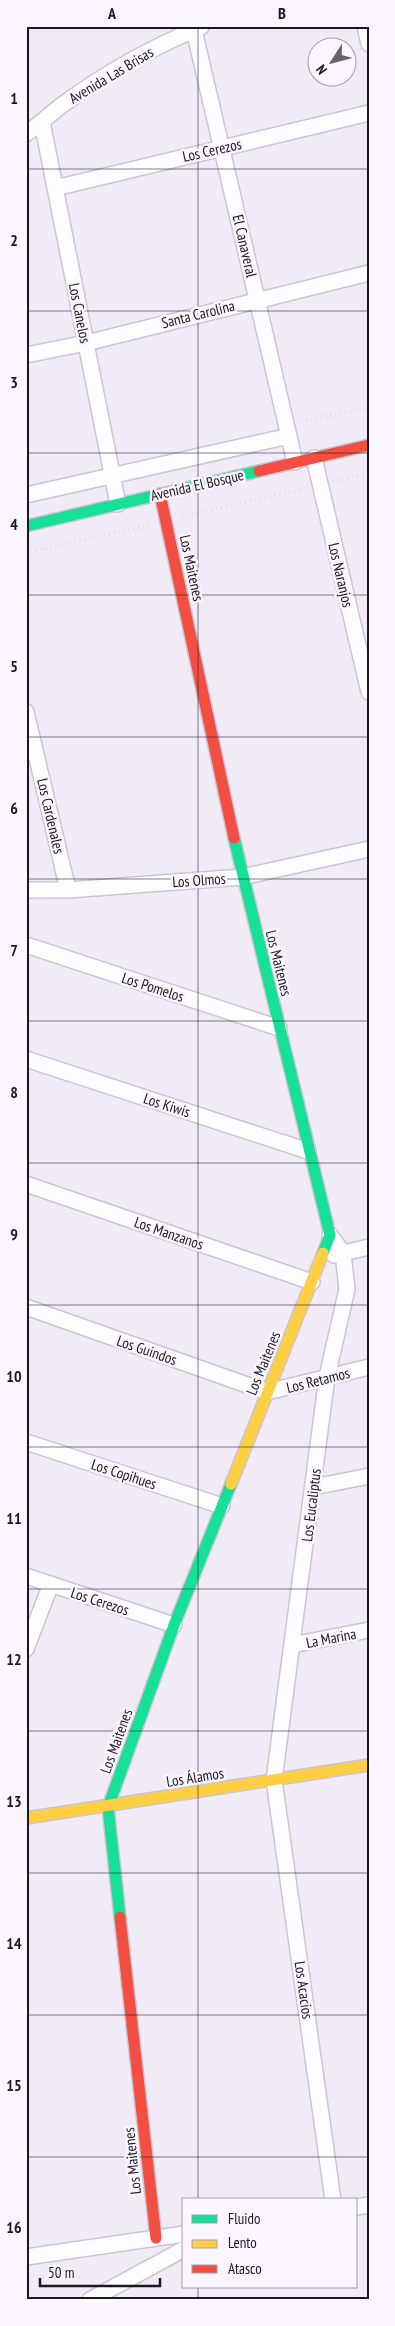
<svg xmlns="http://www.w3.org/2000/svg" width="395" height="2326" font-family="'PT Sans Narrow',sans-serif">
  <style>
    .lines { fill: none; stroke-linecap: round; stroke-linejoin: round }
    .street-casing { stroke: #cac5cf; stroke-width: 18 }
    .fast-casing { stroke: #cac5cf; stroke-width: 14 }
    .slow-casing { stroke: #cac5cf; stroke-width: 14 }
    .jam-casing { stroke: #cac5cf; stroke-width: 14 }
    .path { stroke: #dddce0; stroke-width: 3; stroke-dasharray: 1 4; stroke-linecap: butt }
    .street { stroke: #fdfcfe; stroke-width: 15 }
    .fast { stroke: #16e098; stroke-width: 11 }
    .slow { stroke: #ffcf43; stroke-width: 11 }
    .jam { stroke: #f24e42; stroke-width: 11 }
    .grid { fill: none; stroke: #1c1820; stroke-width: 1; stroke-opacity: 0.55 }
    .labels { text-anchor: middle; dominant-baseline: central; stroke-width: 5; stroke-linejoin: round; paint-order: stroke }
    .street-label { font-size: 15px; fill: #1c1820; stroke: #faf5ff }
    .neatline { fill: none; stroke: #1c1820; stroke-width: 2 }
    .grid-label { font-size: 16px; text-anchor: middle; font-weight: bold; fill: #1c1820 }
  </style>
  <rect width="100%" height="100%" fill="#f1eaf7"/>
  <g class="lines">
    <defs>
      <path id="street" d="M365 26 369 44
        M194 30 295 462
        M42 122 118 504
        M26 134C40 124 52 112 65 103 107 72 153 47 201 27
        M55 188 369 113
        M26 355 86 343 369 273
        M314 458 369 692
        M26 495 289 436
        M26 712 68 890
        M26 890H68L242 877 369 849
        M26 945 279 1028
        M26 1059 308 1151
        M26 1184 312 1282
        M330 1235 343 1253 347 1289 327 1377 274 1780 333 2200
        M334 1255 369 1247
        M26 1307 267 1392 369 1367
        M26 1442 222 1506
        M314 1487 369 1476
        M26 1576 174 1625
        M292 1645 369 1630
        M26 1649 51 1584
        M356 2207 369 2205
        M26 2257 184 2234
        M90 2300 184 2249"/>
      <path id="fast" d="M26 526 259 471
        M234 838 330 1235 323 1253
        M120 1917 108 1807 174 1625 231 1484"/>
      <path id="slow" d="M231 1484 323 1253
        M26 1818 369 1765"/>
      <path id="jam" d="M259 471 369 445
        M160 494 234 838
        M120 1917 156 2238"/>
    </defs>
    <use href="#street" class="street-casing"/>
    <use href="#fast" class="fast-casing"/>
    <use href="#slow" class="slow-casing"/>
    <use href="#jam" class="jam-casing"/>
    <path class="path" d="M301 422 369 407
      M333 482 369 473
      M182 517 307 488
      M26 553 149 525"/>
    <use href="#street" class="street"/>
    <use href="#fast" class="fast"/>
    <use href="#slow" class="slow"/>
    <use href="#jam" class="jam"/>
  </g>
  <path class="grid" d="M198 26V2200M26 169H369M26 311H369M26 453H369M26 595H369M26 737H369M26 879H369M26 1021H369M26 1163H369M26 1305H369M26 1447H369M26 1589H369M26 1731H369M26 1873H369M26 2015H369M26 2157H369M198 2287V2300"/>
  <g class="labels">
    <g class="street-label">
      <text transform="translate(111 75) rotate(-31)">Avenida Las Brisas</text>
      <text transform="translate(212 150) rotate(-13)">Los Cerezos</text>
      <text transform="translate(245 246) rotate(77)">El Canaveral</text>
      <text transform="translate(80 313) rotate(79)">Los Canelos</text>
      <text transform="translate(198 314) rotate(-14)">Santa Carolina</text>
      <text transform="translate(197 485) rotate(-13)">Avenida El Bosque</text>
      <text transform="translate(192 568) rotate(78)">Los Maitenes</text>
      <text transform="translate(341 575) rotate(77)">Los Naranjos</text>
      <text transform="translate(51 816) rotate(77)">Los Cardenales</text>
      <text transform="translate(199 880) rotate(-4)">Los Olmos</text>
      <text transform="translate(279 963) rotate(76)">Los Maitenes</text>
      <text transform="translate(153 987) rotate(18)">Los Pomelos</text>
      <text transform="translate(167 1105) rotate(18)">Los Kiwis</text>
      <text transform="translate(169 1233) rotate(19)">Los Manzanos</text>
      <text transform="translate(147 1350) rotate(19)">Los Guindos</text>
      <text transform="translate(263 1363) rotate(-68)">Los Maitenes</text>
      <text transform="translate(318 1380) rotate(-14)">Los Retamos</text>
      <text transform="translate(124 1474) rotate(18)">Los Copihues</text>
      <text transform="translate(311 1505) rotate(-83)">Los Eucaliptus</text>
      <text transform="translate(100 1601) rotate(18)">Los Cerezos</text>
      <text transform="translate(331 1638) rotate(-11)">La Marina</text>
      <text transform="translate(116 1741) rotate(-70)">Los Maitenes</text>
      <text transform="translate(195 1777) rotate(-9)">Los Álamos</text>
      <text transform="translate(304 1990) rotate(82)">Los Acacios</text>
      <text transform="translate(132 2161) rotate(-96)">Los Maitenes</text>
    </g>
  </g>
  <rect width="395" height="2326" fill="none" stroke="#faf5ff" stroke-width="55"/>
  <rect x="182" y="2198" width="175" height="90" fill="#faf5ff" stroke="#a19da6"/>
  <rect x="192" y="2215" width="25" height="8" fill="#16e098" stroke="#a19da6"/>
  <text x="228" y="2224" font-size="15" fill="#1c1820">Fluido</text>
  <rect x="192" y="2240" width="25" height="8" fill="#ffcf43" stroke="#a19da6"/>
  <text x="228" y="2248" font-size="15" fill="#1c1820">Lento</text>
  <rect x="192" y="2265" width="25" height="8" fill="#f24e42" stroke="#a19da6"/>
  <text x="228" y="2274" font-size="15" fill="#1c1820">Atasco</text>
  <g transform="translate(332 62) rotate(234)"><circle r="24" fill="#faf5ff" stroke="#a19da6"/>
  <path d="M0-4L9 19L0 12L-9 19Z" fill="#67626b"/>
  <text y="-8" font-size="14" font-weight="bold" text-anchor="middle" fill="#1c1820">N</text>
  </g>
  <path d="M40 2278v8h120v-8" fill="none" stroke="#1c1820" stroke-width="2.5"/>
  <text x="48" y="2278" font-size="15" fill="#1c1820" stroke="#faf5ff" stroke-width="4" paint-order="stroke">50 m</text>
  <rect x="28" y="28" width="340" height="2270" class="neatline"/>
  <g class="grid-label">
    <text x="112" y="19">A</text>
    <text x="282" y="19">B</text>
    <text x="14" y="104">1</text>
    <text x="14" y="246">2</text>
    <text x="14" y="388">3</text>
    <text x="14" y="530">4</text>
    <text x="14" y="672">5</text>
    <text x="14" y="814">6</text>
    <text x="14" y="956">7</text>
    <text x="14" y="1098">8</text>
    <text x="14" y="1240">9</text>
    <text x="14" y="1382">10</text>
    <text x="14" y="1524">11</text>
    <text x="14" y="1665">12</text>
    <text x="14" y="1807">13</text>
    <text x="14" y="1949">14</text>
    <text x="14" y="2091">15</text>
    <text x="14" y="2233">16</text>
  </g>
</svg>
